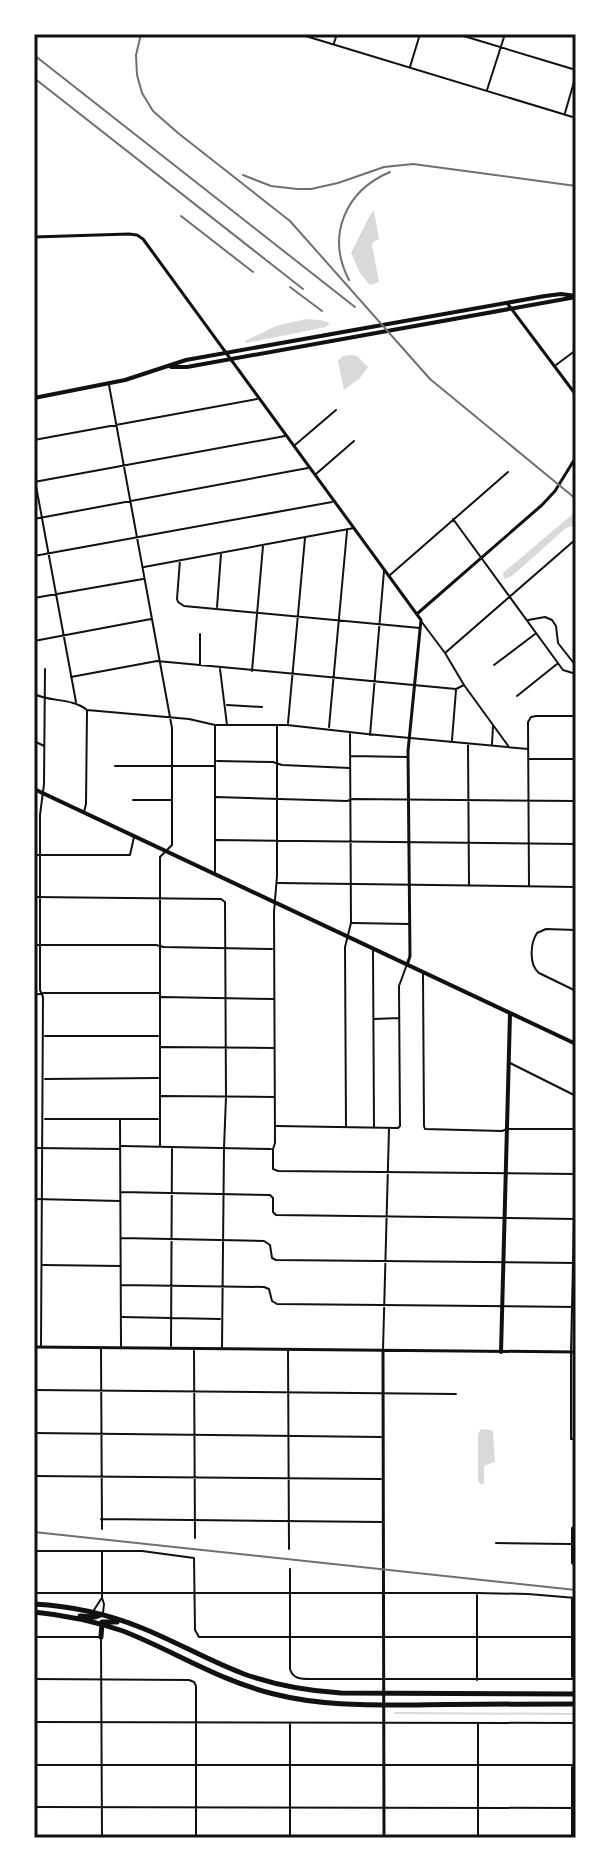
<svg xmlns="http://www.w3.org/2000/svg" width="610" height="1872" font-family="'Sofia Sans Condensed',sans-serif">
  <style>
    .water { fill: #d9d9d9 }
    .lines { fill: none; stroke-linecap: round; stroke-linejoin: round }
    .stream { stroke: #d9d9d9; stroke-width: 2 }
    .minor { stroke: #111; stroke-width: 2 }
    .tertiary { stroke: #111; stroke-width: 3 }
    .secondary { stroke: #111; stroke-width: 4 }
    .primary { stroke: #111; stroke-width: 4 }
    .trunk { stroke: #111; stroke-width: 5 }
    .rail { stroke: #707070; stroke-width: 2 }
    .neatline { fill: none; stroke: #111; stroke-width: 3 }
  </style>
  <rect width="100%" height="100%" fill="#fff"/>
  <path class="water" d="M374 211 379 239 373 242 372 245 379 282 370 285 360 273 351 253 370 215Z
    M306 319 320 320 330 323 326 327 246 343 245 341 276 326Z
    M351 355 357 356 368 367 360 378 344 390 338 361 343 356Z
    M574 513 576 514V525L566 528 512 576 504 579 503 573Z
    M481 1429 491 1430 493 1432 495 1462 484 1466V1482L482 1485 478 1481V1434Z"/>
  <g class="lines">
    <path class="stream" d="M395 1713 576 1714"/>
    <path class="minor" d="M299 34 576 118
      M457 34 576 70
      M334 43 337 34
      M410 67 420 34
      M487 90 505 34
      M565 113 576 75
      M556 365 576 350
      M109 385 172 728V845L160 857V1147
      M34 440 257 399
      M295 445 336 410
      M316 474 354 441
      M34 475 76 702
      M34 482 285 436
      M34 519 308 468
      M453 519 563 670 576 674
      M34 556 332 502
      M180 560 177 599 178 602 184 606 420 628
      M144 567 354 528
      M390 575 508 472
      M34 598 143 579
      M217 607 221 554
      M528 620 545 617 552 620 556 626 558 643 576 666
      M421 621 445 653 464 685 509 747
      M200 634V665
      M34 641 151 619
      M445 653 576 539
      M494 665 535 634
      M220 669 227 725
      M252 671 263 546
      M71 677 157 661 456 689 464 685
      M34 694C50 702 73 698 87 710L189 719 215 725H287L367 734 528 749
      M517 696 557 664
      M227 705 262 707
      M288 723 305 538
      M277 725V876L274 912 275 1143 273 1149V1169L278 1171 576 1174
      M329 727 347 531
      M370 735 384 571
      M452 740 456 690
      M34 741 44 746
      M492 744 493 726
      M468 745 469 886
      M351 756 408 757
      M529 759H576
      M217 761 273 762 282 765 350 768
      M115 766H214
      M216 797 347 801 353 799 576 801
      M133 800H172
      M84 812 86 804 87 711
      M216 840 576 844
      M34 855H130L134 837
      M215 872V726
      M278 883 576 887
      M529 885 528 722 531 717 536 716H576
      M34 897 221 899 225 902 226 1097 224 1148 222 1348
      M352 923 409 924
      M576 930 546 929 537 933C530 944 529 965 539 973L576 991
      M34 945H156L164 947 272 949
      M373 950 374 1127
      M423 974 424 1126 425 1129 502 1131 507 1129H575
      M34 995 44 993H160
      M161 997 274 999
      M374 1019 399 1018
      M45 1036H158
      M161 1047 274 1048
      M510 1063 576 1096
      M45 1079 158 1078
      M161 1096 274 1097
      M45 1119H158
      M120 1119 121 1346
      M276 1126 398 1128 400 1126 399 986 406 967
      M346 1127 345 947 351 923 350 734
      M576 1129 571 1352V1439H576
      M122 1146 271 1149
      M34 1148 120 1149
      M120 1192 270 1195 273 1198V1212L276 1215 576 1219
      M34 1199 120 1201
      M121 1238 264 1241 270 1245 272 1258 276 1260 576 1263
      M43 1265 121 1266
      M121 1285 264 1287 269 1289 272 1301 277 1304 576 1307
      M122 1317 220 1319
      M171 1346 172 1147
      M41 1347 43 997 40 990V815L44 784 45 669
      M101 1349 102 1529
      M288 1350 289 1549
      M383 1350 389 1129
      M194 1351 195 1538
      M34 1390 456 1394
      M34 1433 381 1437
      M34 1476 381 1479
      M101 1519 383 1522
      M576 1525 572 1528V1563L576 1567
      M496 1543 571 1544
      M34 1551H142L194 1558 195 1630 199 1637H576
      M102 1552V1598L104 1604 103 1613
      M290 1569V1669C293 1679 301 1679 310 1679H576
      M34 1593H477L528 1594 576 1598
      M94 1610 101 1599
      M34 1637H101L102 1838
      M572 1677V1599
      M34 1679 189 1680 194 1682 196 1686V1838
      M477 1680V1595
      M34 1722 576 1723
      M290 1723V1838
      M478 1724V1838
      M34 1765H576
      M572 1767V1838
      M34 1807 576 1808"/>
    <path class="tertiary" d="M34 237 129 234 137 235 143 239 421 620 408 751 410 956 407 965
      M507 303 576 395
      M418 613 542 505 555 491 576 457
      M34 1347 576 1352
      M383 1351 384 1838"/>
    <path class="secondary" d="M501 1352 510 1014"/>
    <path class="primary" d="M171 367H187L576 297
      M34 398 125 380 186 360 545 296 561 294 576 296
      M34 789 576 1044"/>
    <path class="trunk" d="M34 1604C71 1606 108 1614 142 1628 177 1642 209 1661 244 1674 275 1685 308 1691 341 1693L576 1694
      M34 1612C64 1615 94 1621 123 1631 174 1651 220 1681 274 1694 321 1706 370 1705 418 1705 471 1704 523 1704 576 1704
      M80 1616 95 1617 101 1615
      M101 1637 102 1622H117"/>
    <path class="rail" d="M141 34 136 55 137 75 142 93 153 111 178 133 290 221 430 379 576 499
      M34 55 355 307
      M34 78 303 289
      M243 175 271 186 297 189H311L338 183 384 167 413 164 576 186
      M181 216 253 272
      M349 280C326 236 345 191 390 172
      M290 287 322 311
      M34 1532 576 1590"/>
  </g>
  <rect width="610" height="1872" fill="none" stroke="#ffffff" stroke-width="72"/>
  <rect x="36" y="36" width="538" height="1800" class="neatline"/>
</svg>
